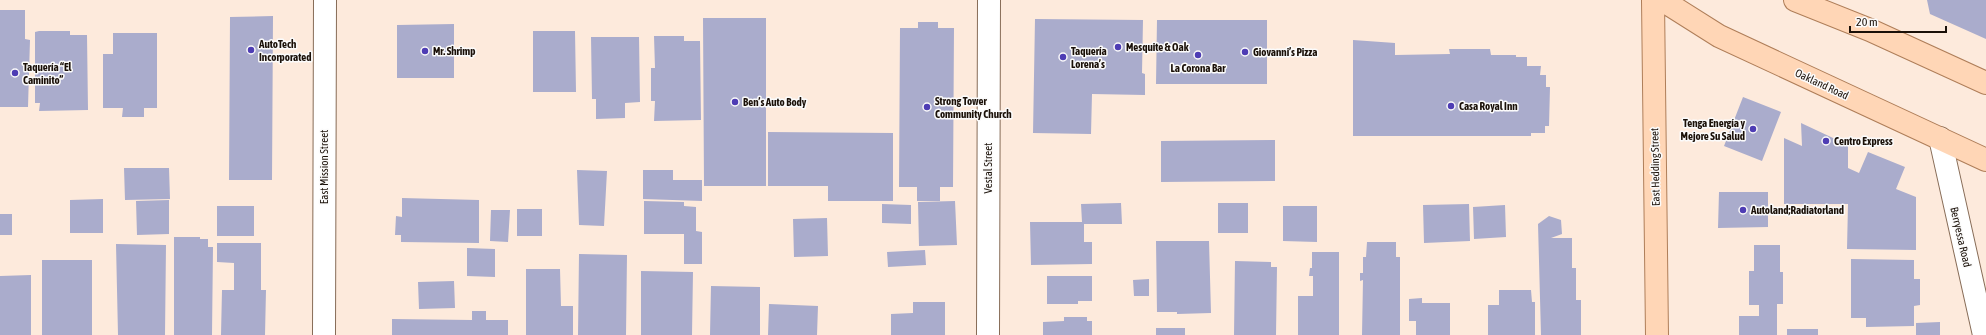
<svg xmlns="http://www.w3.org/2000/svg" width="1986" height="335" font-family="'Asap Condensed',sans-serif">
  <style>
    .building { fill: #aaaccc }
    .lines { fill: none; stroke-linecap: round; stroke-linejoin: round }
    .minor-casing { stroke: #876c57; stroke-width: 24 }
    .major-casing { stroke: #af7e59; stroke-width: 24 }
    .minor { stroke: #fff; stroke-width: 22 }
    .major { stroke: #ffd6b6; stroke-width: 22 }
    .poi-dot { fill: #4e3db4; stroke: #fbfbfb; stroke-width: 1.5 }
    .labels { text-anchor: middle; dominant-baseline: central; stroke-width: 3; stroke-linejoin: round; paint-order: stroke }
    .poi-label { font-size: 11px; font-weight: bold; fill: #1a1008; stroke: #fbfbfb; text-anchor: start }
    .street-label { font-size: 11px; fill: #1a1008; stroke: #fbfbfb }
  </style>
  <rect width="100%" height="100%" fill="#fdeadc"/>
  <path class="building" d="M1927 0H1986V39L1930 14Z
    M0 10H25V39L30 40 28 107H0Z
    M273 16 272 180H229L230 17Z
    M703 18H766V186H704Z
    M1035 19 1143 20 1142 73 1145 74V95L1092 94 1091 134 1033 133Z
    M1157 20H1267V84H1156Z
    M918 22H938V28H954L953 187H940V201H917V187H899L900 28H918Z
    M454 24V78H397V25Z
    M39 31H70V35H87L88 110 39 111 40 103H35V32Z
    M533 31H575L576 92H533Z
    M113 33H157V108H144V117H122L123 108H103V54H113Z
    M654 36H684V41H700L701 120 654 121 655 101H651V68H655Z
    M591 37H639L640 102 625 103V118L596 119V99H592Z
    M1353 40 1395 43V55L1450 54 1449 49H1490L1491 55H1516V57H1527V66H1541L1540 75H1546V87H1550L1549 126H1545V133H1531V136H1353Z
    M1743 97 1781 112 1762 161 1724 146Z
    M1801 123 1848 145V168L1859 173 1868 152 1905 167 1896 189 1916 197V250L1847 249 1848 204H1784V138L1802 146Z
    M768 132 893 133V201H828V186H768Z
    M1275 140V181L1161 182V141Z
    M124 168H169L170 199 125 200Z
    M577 170 607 171 604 226 579 225Z
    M643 170H673V180H702V201L643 199Z
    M1719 192H1768V227L1718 228Z
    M402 198 479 200V243L401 242V235H395L396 216 402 217Z
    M103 199V233H70V200Z
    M169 200V234L137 235 136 201Z
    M644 201 684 202V206L696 207V231L702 232V264H684V234H644Z
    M955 201 957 245 919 246 918 202Z
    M1121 203 1122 224H1084V242H1092V264L1031 265 1030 222H1082L1081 204Z
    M1218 203H1248V233H1218Z
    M882 204 911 205V224L882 223Z
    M1469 204 1470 241 1424 243 1423 205Z
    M1505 205 1506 237 1474 239 1473 207Z
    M217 206H254V236H217Z
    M1283 206H1317V242L1283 241Z
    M517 209H542V236H517Z
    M491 210H510L508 242 490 241Z
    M0 214H12V235H0Z
    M1549 216 1561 220 1562 234 1551 238H1572V268H1576V300H1581V335H1541L1538 224Z
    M827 218 828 256 794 257 793 219Z
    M174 237H200V239H208V247H213L212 335H174Z
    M1156 241H1209L1211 313 1177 314V312H1157Z
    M1367 242H1396V257H1400V335H1362L1363 280 1360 281V273H1363V257H1366Z
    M217 243H261V290H266L265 335H221L222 290H234V263L217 262Z
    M116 244 166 245 165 335H118Z
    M1754 245H1780V272H1783V304H1777V335H1739V316H1759V305H1749V271H1754Z
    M467 248 495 249V277L467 276Z
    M925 250 926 265 888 267 887 252Z
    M1312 252H1339V335H1298V296H1313V276H1309L1310 268H1312Z
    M579 254 627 255 626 335H578Z
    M1851 259 1914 260V279H1920V305L1914 306V326L1866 327V318H1851Z
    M42 260H92V335H42Z
    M1235 261 1271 262V267H1277L1276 335H1234Z
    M526 269H560L561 306H573V335H526Z
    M641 271 693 272 692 335H641Z
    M31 275V335H0V276Z
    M1047 276H1092V301H1078V304H1047Z
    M1149 279V296H1134L1133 280Z
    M454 281 455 308 419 309 418 282Z
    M711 286 760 287V335H710Z
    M1499 290H1531L1532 302H1535V335H1488V305H1499Z
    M1422 298V303H1450V335H1416V321H1409V299Z
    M913 302H945V335H891V314L913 313Z
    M769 304 818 306 817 335H768Z
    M472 311H486V320H508V335H392V319L472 320Z
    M1064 317H1087V321H1092V335H1043V322L1064 321Z
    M1940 322V335H1916V323Z
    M1156 328H1185V335H1156Z
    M1787 329H1818V335H1787Z"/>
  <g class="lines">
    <defs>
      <path id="minor" d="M1940 138 1984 335
        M324 335 325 0
        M988 335 989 0"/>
      <path id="major" d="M1653 0 1657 335
        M1662 0 1719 36 1986 160
        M1795 0 1870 30 1986 83"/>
    </defs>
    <use href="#minor" class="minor-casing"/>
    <use href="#major" class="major-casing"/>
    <use href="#minor" class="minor"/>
    <use href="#major" class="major"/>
  </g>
  <g class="poi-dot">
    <circle cx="1118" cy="47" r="4"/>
    <circle cx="251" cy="50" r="4"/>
    <circle cx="425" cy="51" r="4"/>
    <circle cx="1245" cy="52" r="4"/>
    <circle cx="1198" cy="55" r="4"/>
    <circle cx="1063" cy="57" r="4"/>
    <circle cx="15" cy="73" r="4"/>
    <circle cx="735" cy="102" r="4"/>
    <circle cx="1451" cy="106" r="4"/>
    <circle cx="927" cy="107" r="4"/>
    <circle cx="1753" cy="129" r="4"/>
    <circle cx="1826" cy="141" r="4"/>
    <circle cx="1743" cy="210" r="4"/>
  </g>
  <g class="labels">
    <g class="poi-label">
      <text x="259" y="44">AutoTech<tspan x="259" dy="13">Incorporated</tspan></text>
      <text x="1126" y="47">Mesquite &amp; Oak</text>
      <text x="433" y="51">Mr. Shrimp</text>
      <text x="1071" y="51">Taquería<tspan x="1071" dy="13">Lorena’s</tspan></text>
      <text x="1253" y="52">Giovanni’s Pizza</text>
      <text x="23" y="67">Taquería “El<tspan x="23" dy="13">Caminito”</tspan></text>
      <text x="1198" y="68" text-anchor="middle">La Corona Bar</text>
      <text x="935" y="101">Strong Tower<tspan x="935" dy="13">Community Church</tspan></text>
      <text x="743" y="102">Ben’s Auto Body</text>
      <text x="1459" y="106">Casa Royal Inn</text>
      <text x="1745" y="123" text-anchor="end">Tenga Energía y<tspan x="1745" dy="13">Mejore Su Salud</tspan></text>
      <text x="1834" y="141">Centro Express</text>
      <text x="1751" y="210">Autoland;Radiatorland</text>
    </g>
    <g class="street-label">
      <text transform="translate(1822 84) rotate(25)">Oakland Road</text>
      <text transform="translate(324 167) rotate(-90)">East Mission Street</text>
      <text transform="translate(1655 167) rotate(-91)">East Hedding Street</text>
      <text transform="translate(988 168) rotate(-90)">Vestal Street</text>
      <text transform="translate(1961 237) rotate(77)">Berryessa Road</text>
    </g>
  </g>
  <path d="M1850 26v6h96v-6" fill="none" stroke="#1a1008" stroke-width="2"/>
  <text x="1856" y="26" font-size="12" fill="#1a1008" stroke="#fbfbfb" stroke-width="3" paint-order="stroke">20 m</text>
</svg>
